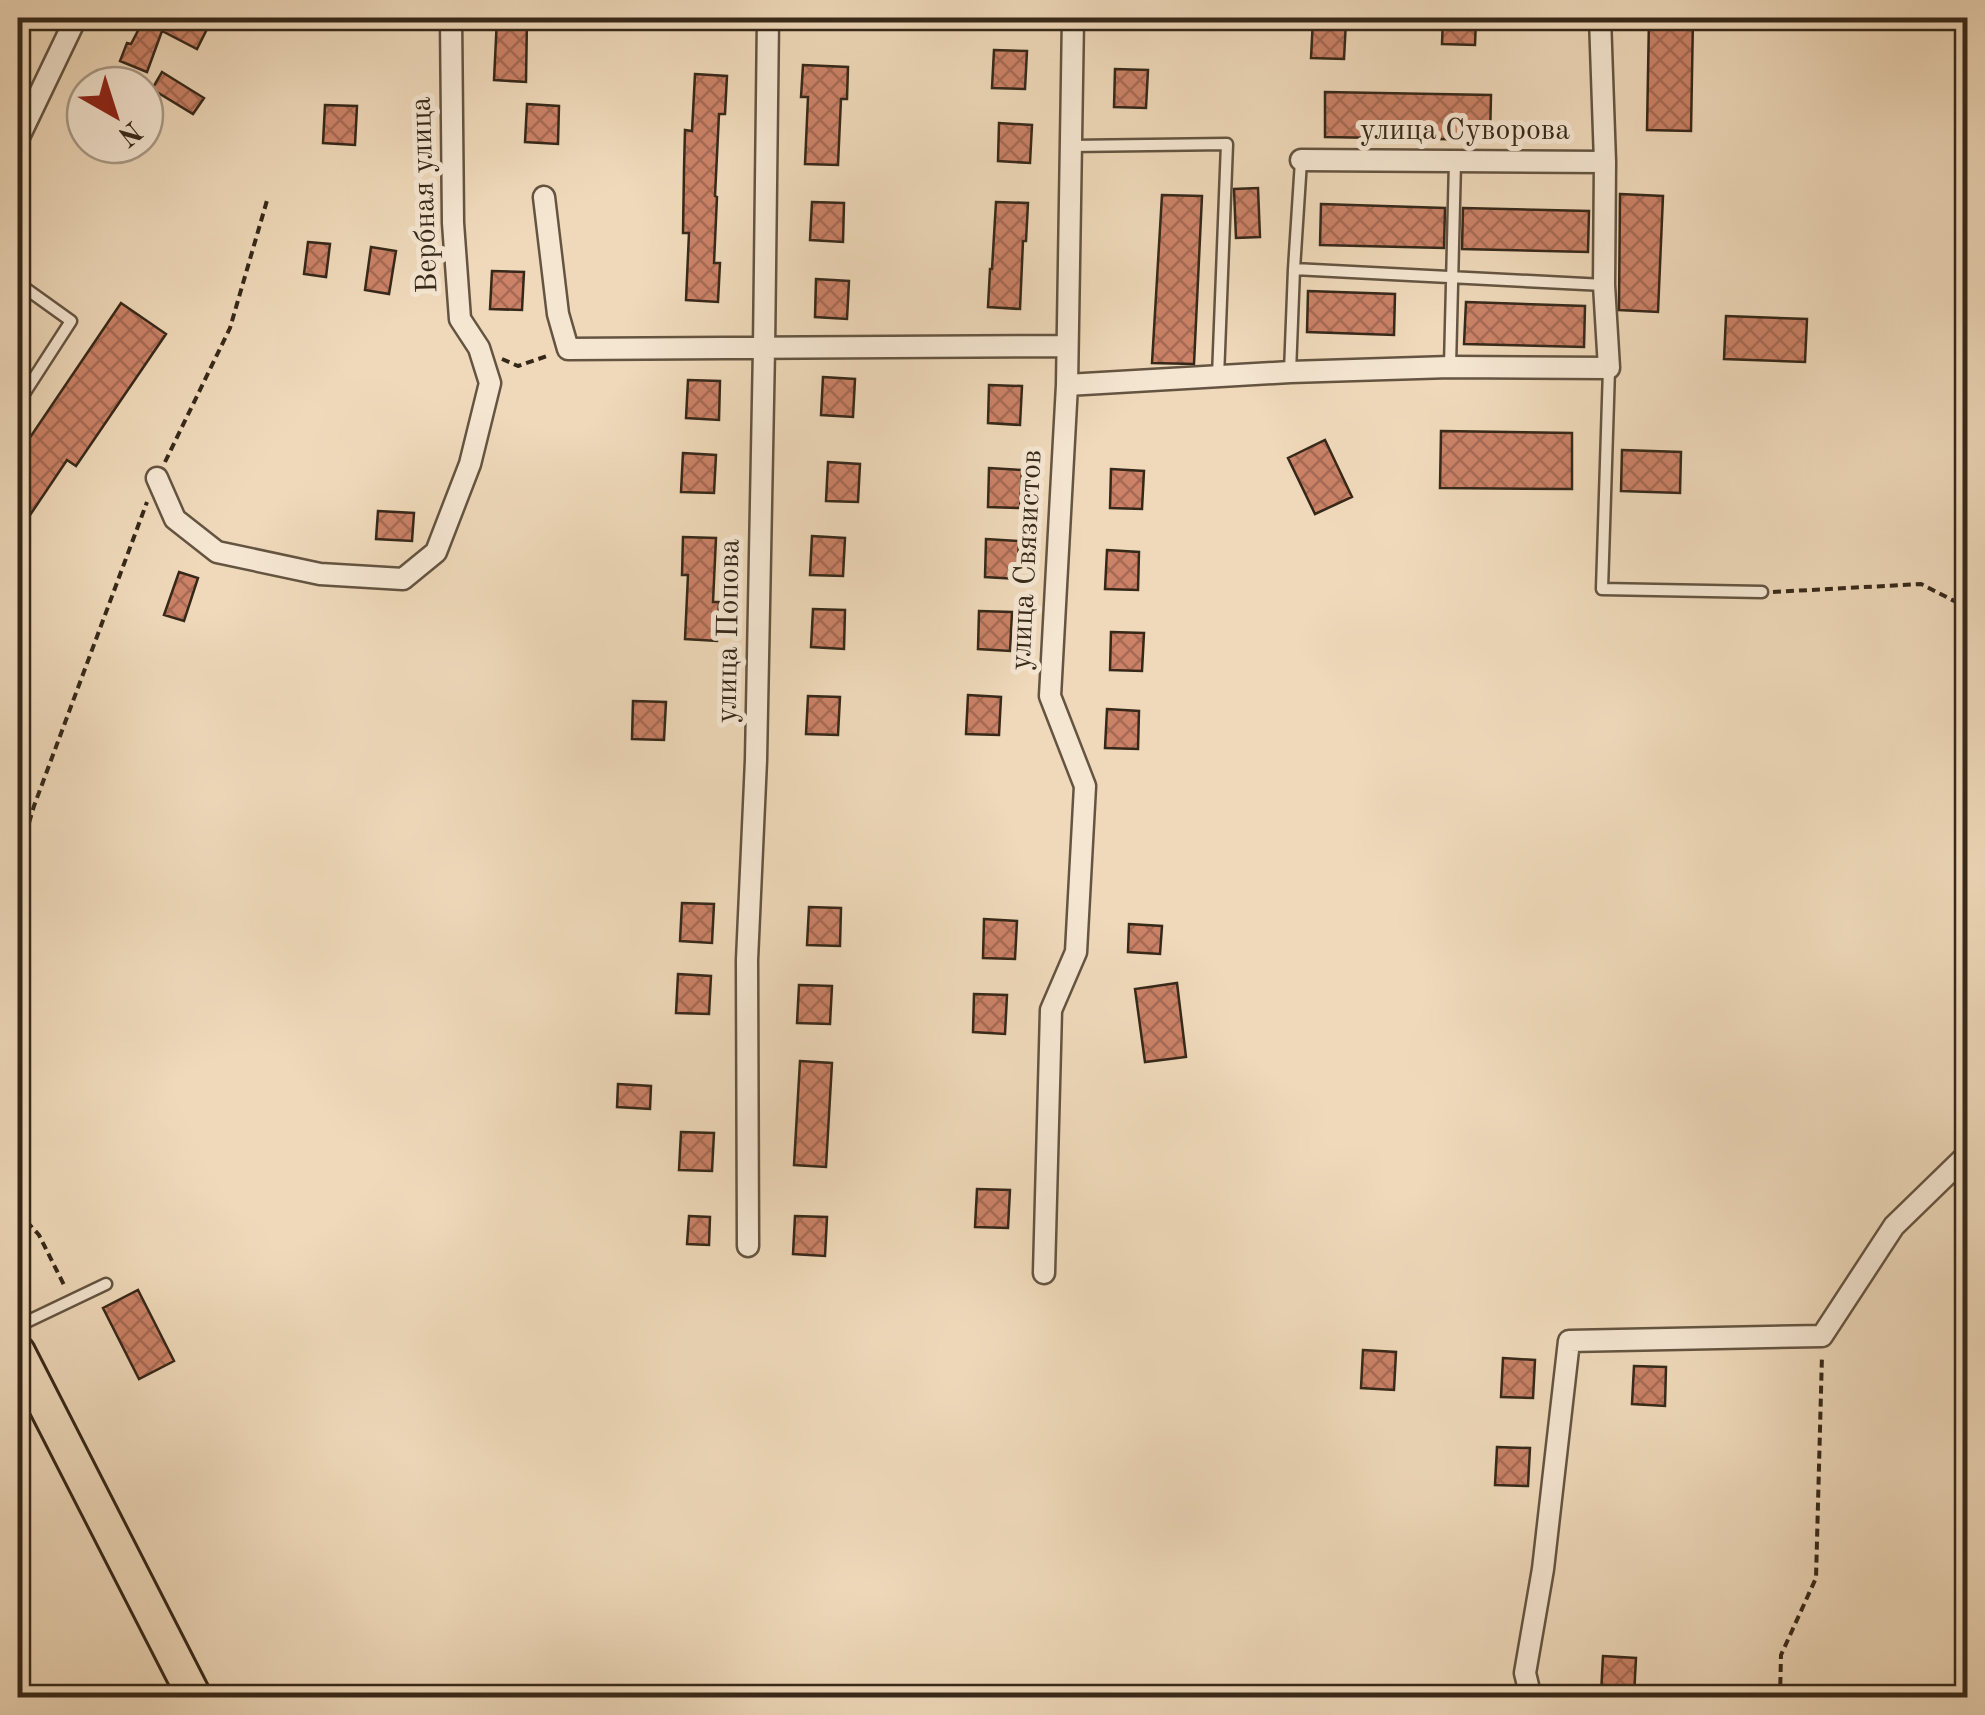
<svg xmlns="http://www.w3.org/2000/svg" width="1985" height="1715" font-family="'Old Standard TT',serif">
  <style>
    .building { fill: url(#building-cross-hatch); stroke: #362819; stroke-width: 2.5 }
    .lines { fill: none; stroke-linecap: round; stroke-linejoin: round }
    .service-casing { stroke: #645441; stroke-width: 15 }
    .minor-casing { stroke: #645441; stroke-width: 25 }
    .primary-casing { stroke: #362819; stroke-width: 38 }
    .path { stroke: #362819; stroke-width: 4; stroke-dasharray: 8 5; stroke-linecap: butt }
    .service { stroke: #f5e6d2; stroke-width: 10 }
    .minor { stroke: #f5e6d2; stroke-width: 20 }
    .primary { stroke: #efd9ba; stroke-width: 32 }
    .labels { text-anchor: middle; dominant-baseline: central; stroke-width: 10; stroke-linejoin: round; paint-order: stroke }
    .street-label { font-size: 30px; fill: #362819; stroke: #f5e6d2 }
  </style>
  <defs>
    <pattern id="building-cross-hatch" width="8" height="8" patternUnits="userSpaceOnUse" patternTransform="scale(2.5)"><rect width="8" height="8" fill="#cb8267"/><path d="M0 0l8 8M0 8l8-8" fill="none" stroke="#a66a54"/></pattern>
  </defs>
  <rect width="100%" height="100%" fill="#efd9ba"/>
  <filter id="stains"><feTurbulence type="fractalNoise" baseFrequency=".002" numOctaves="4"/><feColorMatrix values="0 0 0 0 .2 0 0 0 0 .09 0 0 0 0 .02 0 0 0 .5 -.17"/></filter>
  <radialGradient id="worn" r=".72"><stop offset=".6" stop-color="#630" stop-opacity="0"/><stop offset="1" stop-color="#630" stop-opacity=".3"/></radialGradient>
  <path class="building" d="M135 18H183L207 29 197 49 162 31 147 72 120 61 127 43 131 44 143 21Z
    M497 18H527L526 82 494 80Z
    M1443 18H1476L1475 45 1442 44Z
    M1649 18H1693L1691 131 1647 130Z
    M1313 19 1346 21 1344 59 1311 58Z
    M994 50 1027 51 1025 89 992 88Z
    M803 65 848 67 847 99H841L838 165 805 164 808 97H801Z
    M1115 69 1148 70 1146 108 1114 107Z
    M162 72 204 98 193 114 152 89Z
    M695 74 727 76 725 114H719L715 196 717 197 714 263H720L718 302 686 300 689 233H683L684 169 685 130 692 131Z
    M1325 92 1491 95 1490 140 1325 137Z
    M527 104 559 106 558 144 525 142Z
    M325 105 357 106 355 145 323 143Z
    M999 123 1032 125 1030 163 998 161Z
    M1258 188 1260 237 1236 238 1234 189Z
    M1620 194 1663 196 1658 312 1619 310Z
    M1162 195 1202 196 1194 364 1152 363Z
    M812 202 844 203 843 242 810 240Z
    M996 202 1028 203 1026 241H1023L1020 309 988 307 990 269H992Z
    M1321 204 1445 208 1444 248 1320 245Z
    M1463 208 1589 211 1588 252 1462 249Z
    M308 242 330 244 326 277 304 274Z
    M371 247 396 251 389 294 365 290Z
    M492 271 524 272 522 310 490 309Z
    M816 279 849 281 847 319 815 317Z
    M1308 291 1395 294 1394 335 1307 332Z
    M1466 302 1585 306 1584 347 1464 344Z
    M121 303 166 334 76 466 67 460 18 533V443L25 432 31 436Z
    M1726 316 1807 319 1805 362 1724 359Z
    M823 377 855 379 853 417 821 415Z
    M688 380 720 381 719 420 686 418Z
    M989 385 1022 386 1020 425 988 423Z
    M1441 431 1572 433V489L1440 488Z
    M1325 440 1352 497 1315 514 1288 458Z
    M1622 450 1681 452 1680 493 1621 491Z
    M683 453 716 455 714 493 681 492Z
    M828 462 860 464 858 502 826 501Z
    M989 468 1022 470 1020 508 988 507Z
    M1111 469 1144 471 1142 509 1110 508Z
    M378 511 414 513 412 541 376 539Z
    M812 536 845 538 843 576 810 575Z
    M683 537 716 538 713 602H719L717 641 685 639 688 575H682Z
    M986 539 1019 541 1017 579 985 577Z
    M1107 550 1139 552 1138 590 1105 589Z
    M179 572 198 578 184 621 164 615Z
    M813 609 845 610 844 649 811 647Z
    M979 611 1012 612 1010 651 978 649Z
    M1111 632 1144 633 1142 671 1110 670Z
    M968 695 1001 697 999 735 966 734Z
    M808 696 840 697 838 735 806 734Z
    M633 701 666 702 664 740 632 739Z
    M1107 709 1139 711 1138 749 1105 748Z
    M682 903 714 904 712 943 680 941Z
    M809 907 841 908 840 946 807 945Z
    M984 919 1017 921 1015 959 983 958Z
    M1129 924 1162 926 1160 954 1128 952Z
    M678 974 711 976 709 1014 676 1013Z
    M1177 983 1186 1057 1145 1062 1135 989Z
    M799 985 832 986 830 1024 797 1023Z
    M974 994 1007 995 1005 1034 973 1032Z
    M800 1061 832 1063 826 1167 794 1165Z
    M618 1084 651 1086 650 1109 617 1107Z
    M681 1132 714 1133 712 1171 679 1170Z
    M977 1189 1010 1190 1008 1228 975 1227Z
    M689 1216 710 1217 709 1245 687 1244Z
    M795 1216 827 1217 825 1256 793 1254Z
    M138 1290 174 1361 139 1379 103 1308Z
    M1363 1350 1396 1352 1394 1390 1361 1388Z
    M1503 1358 1535 1360 1533 1398 1501 1397Z
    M1634 1366 1666 1367 1665 1406 1632 1404Z
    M1497 1447 1530 1448 1528 1486 1495 1485Z
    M1603 1656 1636 1658 1634 1696 1601 1694Z"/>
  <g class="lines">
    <defs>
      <path id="service" d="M1071 146 1227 144 1218 377
        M1294 269 1604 285
        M18 283 71 321 18 403
        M1450 366 1455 162
        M1609 369 1602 589 1762 592
        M1290 372 1294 269 1301 161
        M18 1326 106 1284"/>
      <path id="minor" d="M18 139 76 18
        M1301 160 1605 162 1600 18
        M544 197 558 314 568 349 1067 346
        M1067 385 1290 372 1450 367 1609 368 1604 285 1605 162
        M157 478 175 519 217 552 320 574 403 579 436 552 470 464 490 383 479 348 460 319 453 223 451 18
        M748 1246 747 960 756 760 764 349 768 18
        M1044 1273 1051 1010 1076 952 1085 786 1050 696 1067 385 1073 18
        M1531 1698 1525 1673 1543 1569 1569 1341 1822 1336 1894 1226 1968 1154"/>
      <path id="primary" d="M18 1352 195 1698"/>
    </defs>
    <use href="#service" class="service-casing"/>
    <use href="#minor" class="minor-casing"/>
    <use href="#primary" class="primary-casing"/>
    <path class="path" d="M502 359 518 366 550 355
      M165 462 230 328 268 197
      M1773 592 1921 584 1968 608
      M18 860 34 806 147 502
      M18 1212 39 1235 65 1287
      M18 1435 29 1425
      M1780 1698 1781 1655 1816 1578 1822 1355"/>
    <use href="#service" class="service"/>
    <use href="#minor" class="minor"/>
    <use href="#primary" class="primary"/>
  </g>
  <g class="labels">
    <g class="street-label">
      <text x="1465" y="131">улица Суворова</text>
      <text transform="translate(425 195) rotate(-92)">Вербная улица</text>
      <text transform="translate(1027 560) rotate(-87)">улица Связистов</text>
      <text transform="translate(729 631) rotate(-89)">улица Попова</text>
    </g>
  </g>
  <rect width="1985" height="1715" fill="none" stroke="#efd9ba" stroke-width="60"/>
  <rect x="20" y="20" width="1945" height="1675" fill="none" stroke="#362819" stroke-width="5"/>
  <rect x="30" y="30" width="1925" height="1655" fill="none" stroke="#362819" stroke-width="2.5"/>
  <g transform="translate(115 115) rotate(141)"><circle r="48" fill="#f5e6d2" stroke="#a99a88" stroke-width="2.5"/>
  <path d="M0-8L18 38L0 25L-18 38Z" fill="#8f2418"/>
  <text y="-15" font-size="28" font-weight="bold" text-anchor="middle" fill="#362819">N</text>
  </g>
  <rect width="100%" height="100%" filter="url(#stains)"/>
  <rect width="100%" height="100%" fill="url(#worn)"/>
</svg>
